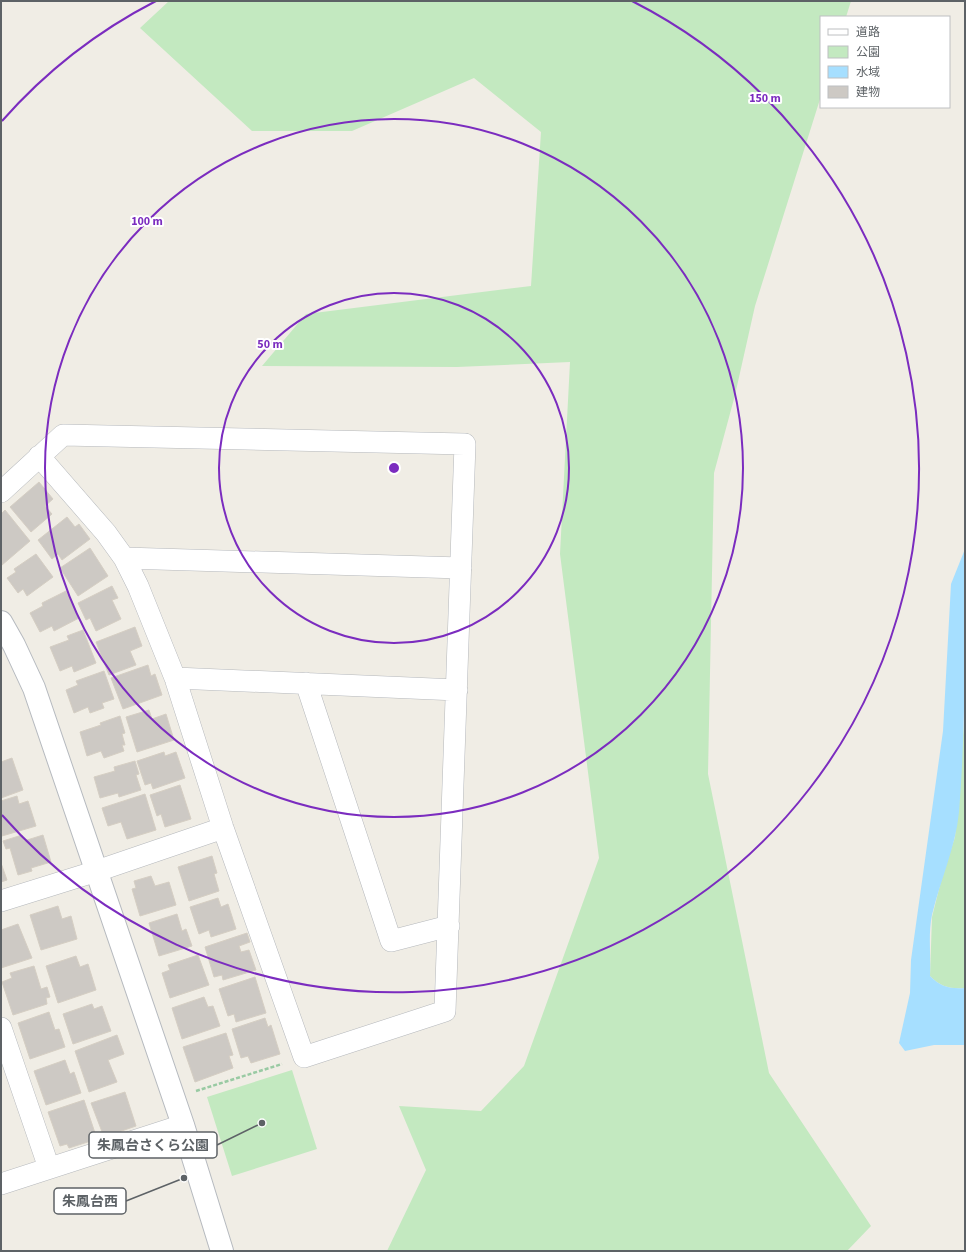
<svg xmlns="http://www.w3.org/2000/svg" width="966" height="1252" font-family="'Source Sans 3','Noto Sans JP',sans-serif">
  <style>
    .green { fill: #c3e9c0 }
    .water { fill: #a6dfff }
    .building { fill: #cdc9c4; stroke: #d5cec3 }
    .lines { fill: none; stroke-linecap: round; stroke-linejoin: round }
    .street-casing { stroke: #b5b8bc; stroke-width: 22 }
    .secondary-casing { stroke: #b6babf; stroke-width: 24 }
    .path { stroke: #99caa3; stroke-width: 2.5; stroke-dasharray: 4 2; stroke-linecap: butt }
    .street { stroke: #fff; stroke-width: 21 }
    .secondary { stroke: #fff; stroke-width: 22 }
    .ring { fill: none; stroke: #7b2cbf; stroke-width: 2 }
    .centre { fill: #7b2cbf; stroke: #fff; stroke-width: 2 }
    .ring-label { font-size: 12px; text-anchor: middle; font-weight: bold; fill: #7b2cbf; stroke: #fff; stroke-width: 4; stroke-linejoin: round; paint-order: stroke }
    .leader { fill: none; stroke: #5d6266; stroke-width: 1.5 }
    .callout-dot { fill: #5d6266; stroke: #fff; stroke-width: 1.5 }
    .callout { fill: #fff; stroke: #5d6266; stroke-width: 1.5 }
    .callout-label { font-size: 14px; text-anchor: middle; font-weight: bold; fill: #5d6266 }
  </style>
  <rect width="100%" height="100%" fill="#f0ede5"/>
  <path class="green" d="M169 1H851L846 17H821V96L755 306 735 395 714 473 708 774 769 1073 871 1226 847 1251H387L426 1170 399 1106 481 1111 524 1066 599 858 560 554 570 362 457 367 262 366 306 314 531 286 541 132 474 78 352 131H252L140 28Z
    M965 710V988C950 989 941 987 930 976L932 917 943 873 955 837Z
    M292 1070 317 1149 232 1176 207 1097Z"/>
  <path class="water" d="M965 549C965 637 966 725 959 812 956 846 940 881 932 915 928 934 931 956 930 976 941 987 950 989 965 988V1045H934L905 1051 899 1043 910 993 911 960 943 731 951 584Z"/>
  <path class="building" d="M39 482 53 499 45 506 52 514 31 532 10 507Z
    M5 510 30 541 2 565 1 514Z
    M67 517 75 527 79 524 90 539 62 560 58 554 52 559 38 540Z
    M90 548 108 576 78 596 60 568Z
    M36 554 53 577 27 596 23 589 18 593 7 578 16 572 14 569Z
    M112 586 118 598 112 600 121 619 96 631 90 618 86 620 78 603Z
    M66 591 79 618 54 631 52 626 40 632 30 613 43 606 42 603Z
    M135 627 142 646 130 651 136 665 109 675 96 642Z
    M83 630 96 663 74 672 72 666 60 671 50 647 69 640 67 636Z
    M148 665 151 676 155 674 162 695 123 709 111 678Z
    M104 671 114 699 102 703 104 708 90 713 88 707 74 713 66 690 78 685 76 681Z
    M149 710 152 719 166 714 174 740 137 752 126 717Z
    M120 716 125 733 122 734 125 745H122L124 751 104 758 101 751 87 756 80 732 101 725 100 723Z
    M164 752 165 756 176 752 185 778 153 789 151 783 145 785 137 761Z
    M12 758 23 790 1 798V762Z
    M135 761 139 774 136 775 141 790 119 797 118 793 100 798 94 777 115 771 114 767Z
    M180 785 191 819 165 827 161 814 157 816 150 795Z
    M145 794 156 830 127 839 121 822 108 826 102 808Z
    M17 796 19 804 28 801 36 826 2 836 1 801Z
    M22 835 24 841 43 835 51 862 31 868 32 871 18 875 10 848 6 849 3 841Z
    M212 856 217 873 214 874 219 891 189 901 178 867Z
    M1 863 7 880 1 882Z
    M151 876 155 886 169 882 176 905 140 916 132 889 136 888 134 881Z
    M218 898 221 907 228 904 236 929 211 937 209 930 199 934 190 907Z
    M58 906 62 919 71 916 77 939 41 950 30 915Z
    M177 914 182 931 186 929 192 946 159 956 149 923Z
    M18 924 32 958 1 968V930Z
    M247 933 250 942 239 946 241 952 249 950 256 970 223 980 222 975 214 977 205 947Z
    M198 955 209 985 170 998 162 973 170 970 168 965Z
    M76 956 80 967 88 964 96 990 58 1003 46 966Z
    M34 966 41 989 47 987 50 997 46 998 47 1004 13 1015 2 982 12 978 10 973Z
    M255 977 266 1013 236 1022 234 1014 228 1016 219 989Z
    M204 997 208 1007 213 1006 220 1026 182 1039 172 1008Z
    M92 1004 94 1009 102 1006 111 1031 73 1044 63 1014Z
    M49 1012 55 1030 59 1029 65 1047 30 1059 18 1023Z
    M265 1018 268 1027 271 1025 280 1054 251 1063 248 1056 241 1058 232 1029Z
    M226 1033 233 1055 229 1056 233 1068 195 1082 183 1047Z
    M117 1035 124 1054 108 1060 117 1082 89 1092 75 1051Z
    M65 1060 70 1074 74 1072 81 1093 46 1105 34 1071Z
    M125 1092 136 1126 104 1137 91 1103Z
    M84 1100 97 1139 69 1148 67 1144 60 1146 48 1112Z"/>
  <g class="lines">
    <defs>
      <path id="street" d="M1 492 63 435 465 444 445 1011 304 1057 223 828 175 678 138 586 124 558 106 533 39 456
        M124 558 461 568
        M175 678 457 690
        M306 683 391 941 449 926
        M1 901 97 871 223 828
        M1 1028 49 1168
        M1 1184 183 1125"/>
      <path id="secondary" d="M1 622 14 645 34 688 183 1125 222 1251"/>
    </defs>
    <use href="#street" class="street-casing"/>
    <use href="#secondary" class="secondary-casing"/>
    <path class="path" d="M196 1091 282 1064"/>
    <use href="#street" class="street"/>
    <use href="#secondary" class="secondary"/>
  </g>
  <g class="ring">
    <circle cx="394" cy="468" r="175"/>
    <circle cx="394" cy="468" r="349"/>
    <path d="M2 121A524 524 0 0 1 156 1M632 1A524 524 0 1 1 2 815"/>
  </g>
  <circle cx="394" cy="468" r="6" class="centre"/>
  <g class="ring-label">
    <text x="765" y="102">150 m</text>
    <text x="147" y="225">100 m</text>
    <text x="270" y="348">50 m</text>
  </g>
  <path class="leader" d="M262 1123L217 1145M184 1178L126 1201"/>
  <g class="callout-dot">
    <circle cx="262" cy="1123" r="4"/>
    <circle cx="184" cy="1178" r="4"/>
  </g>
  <g class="callout">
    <rect x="89" y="1132" width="128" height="26" rx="4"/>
    <rect x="54" y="1188" width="72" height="26" rx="4"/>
  </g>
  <g class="callout-label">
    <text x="153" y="1150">朱鳳台さくら公園</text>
    <text x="90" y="1206">朱鳳台西</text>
  </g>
  <rect width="966" height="1252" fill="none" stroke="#5d6266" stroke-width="4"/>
  <rect x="820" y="16" width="130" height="92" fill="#ffffff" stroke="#bec0c2"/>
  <rect x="828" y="29" width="20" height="6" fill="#ffffff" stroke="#bec0c2"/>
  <text x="856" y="36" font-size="12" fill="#5d6266">道路</text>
  <rect x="828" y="46" width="20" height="12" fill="#c3e9c0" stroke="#bec0c2"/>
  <text x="856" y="56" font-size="12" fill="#5d6266">公園</text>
  <rect x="828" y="66" width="20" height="12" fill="#a6dfff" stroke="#bec0c2"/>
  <text x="856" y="76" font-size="12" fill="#5d6266">水域</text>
  <rect x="828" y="86" width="20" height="12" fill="#cdc9c4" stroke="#bec0c2"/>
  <text x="856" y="96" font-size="12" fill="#5d6266">建物</text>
</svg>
